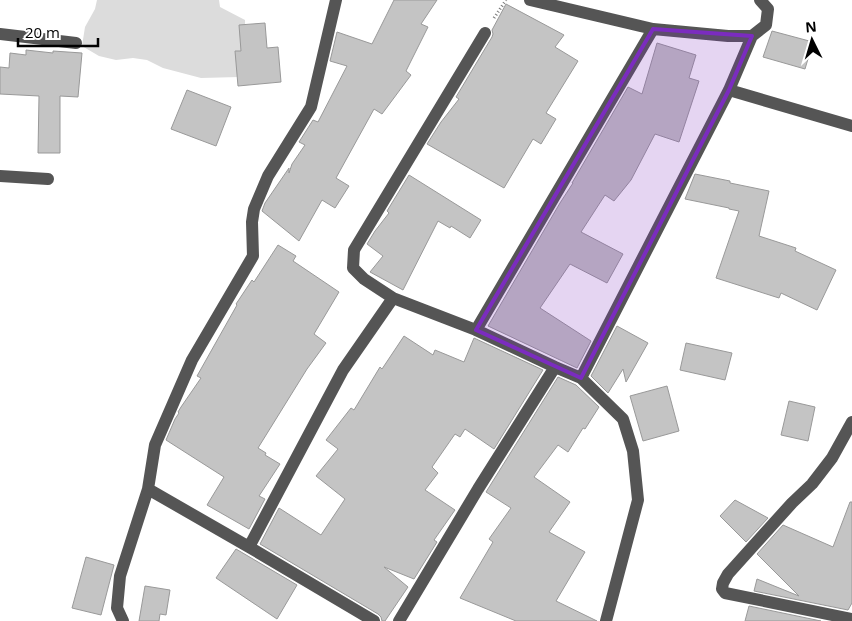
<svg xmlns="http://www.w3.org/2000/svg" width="852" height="621" font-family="'Open Sans',sans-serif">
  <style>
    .green { fill: #dcdcdc }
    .building { fill: #c4c4c4; stroke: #999 }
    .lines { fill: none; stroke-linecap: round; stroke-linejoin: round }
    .path { stroke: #777; stroke-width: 3; stroke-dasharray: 1 2.5; stroke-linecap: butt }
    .minor { stroke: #555; stroke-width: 12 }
    .marked { fill: #7b2cbf; fill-opacity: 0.2; stroke: #7b2cbf; stroke-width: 4; stroke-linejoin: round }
  </style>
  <rect width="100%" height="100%" fill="#fff"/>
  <path class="green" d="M97 0H219L220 7 245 20 246 63 239 77 201 78 163 68 147 60 133 58 116 60 99 56 82 46 85 27 95 9Z"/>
  <path class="building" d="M394 0H437L421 24 428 27 406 71 411 75 382 114 374 109 336 178 349 186 335 208 322 200 299 241 262 211 265 203 289 168V173L292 164 305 145 299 142 313 120 318 122 347 66 330 61 337 32 372 44Z
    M506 4 564 35 555 47 578 61 546 113 556 119 541 144 533 139 504 188 427 144 441 122 459 99 456 97 492 37 493 34 492 30Z
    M265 23 267 48 278 47 281 82 238 86 235 51H241L239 25Z
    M772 31 813 42 805 69 763 57Z
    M657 43 696 55 689 78 699 81 679 142 655 134 631 180 614 201 605 195 581 232 623 254 607 283 570 264 540 308 591 341 577 368 488 326 560 203 573 183H572L628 87 642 94Z
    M26 50 53 53V51L82 53 78 97 60 96V153H38L39 96 0 94V67L9 68 10 53 26 55Z
    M187 90 231 107 216 146 171 129Z
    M695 174 730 181V183L769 191 759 236 796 248 795 251 836 270 817 310 781 293 779 298 716 278 739 211 729 209V208L685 199Z
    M409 175 481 220 470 238 451 226 450 228 438 221 403 290 370 272 383 256 367 244 375 231 389 213 387 211Z
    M278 245 296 256 293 261 339 292 314 334 326 343 307 369 258 448 266 453 265 455 280 464 259 496 265 499 249 529 207 505 224 477 166 440 175 419 179 413 178 412 181 407 201 378 197 376 237 305 236 304 252 280 254 282Z
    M617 326 648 343 626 382 623 369 608 393 591 376Z
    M404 336 433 355 435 350 464 362 474 338 543 370 494 449 465 429 460 437 455 434 432 467 438 473 425 490 455 510 434 540 437 542 414 579 384 567 408 587 385 621H382L381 617 378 614 260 544 279 508 321 535 345 499 316 476 338 449 326 440 351 408 354 410 380 367 382 369Z
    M686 343 732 353 725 380 680 370Z
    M558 377 576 385 599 407 585 429 583 428 568 452 558 445 534 477 570 502 549 532 585 552 556 601 597 621H516L460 598 493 542 489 539 511 508 486 492Z
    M667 386 679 431 643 441 630 396Z
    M789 401 815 407 808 441 781 435Z
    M735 500 768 518 746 542 720 516Z
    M850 502H852V603L848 610 754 591 757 579 799 596 757 554 783 525 833 547Z
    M236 549 297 585 277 619 216 578Z
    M86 557 114 565 101 615 72 608Z
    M145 586 170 590 166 615 160 614 159 621H139Z
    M749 606 821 621H745Z"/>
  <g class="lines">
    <path class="path" d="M494 18 506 0"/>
    <path class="minor" d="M530 0 653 29 728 36H752L766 25 768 9 760 0
      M485 33 354 250 353 268 364 279 393 298 476 330 555 367 581 378 623 419 633 451 638 500 606 621
      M0 34 76 43
      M729 90 852 126
      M0 176 48 179
      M476 330 653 29
      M581 378 729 90 752 36
      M852 422 832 458 812 484 792 503 728 574 723 583 722 589 725 593 852 619
      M148 489 249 547 374 621
      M249 547 343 370 393 298
      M123 621 117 608 120 576 148 489 155 445 192 360 253 256 252 222 254 209 268 176 311 107 336 0
      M399 621 478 489 555 367"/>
  </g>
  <path class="marked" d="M653 29 752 36 729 90 581 378 476 330Z"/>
  <g transform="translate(812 40) rotate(355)" stroke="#ffffff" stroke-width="4" paint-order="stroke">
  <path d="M0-4L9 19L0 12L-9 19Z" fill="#000000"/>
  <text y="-8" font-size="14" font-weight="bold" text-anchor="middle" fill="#000000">N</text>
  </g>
  <path d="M18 38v8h80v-8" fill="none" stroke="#000000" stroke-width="2.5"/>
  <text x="25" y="38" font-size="15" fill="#000000" stroke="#ffffff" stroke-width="4" paint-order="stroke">20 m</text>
</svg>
